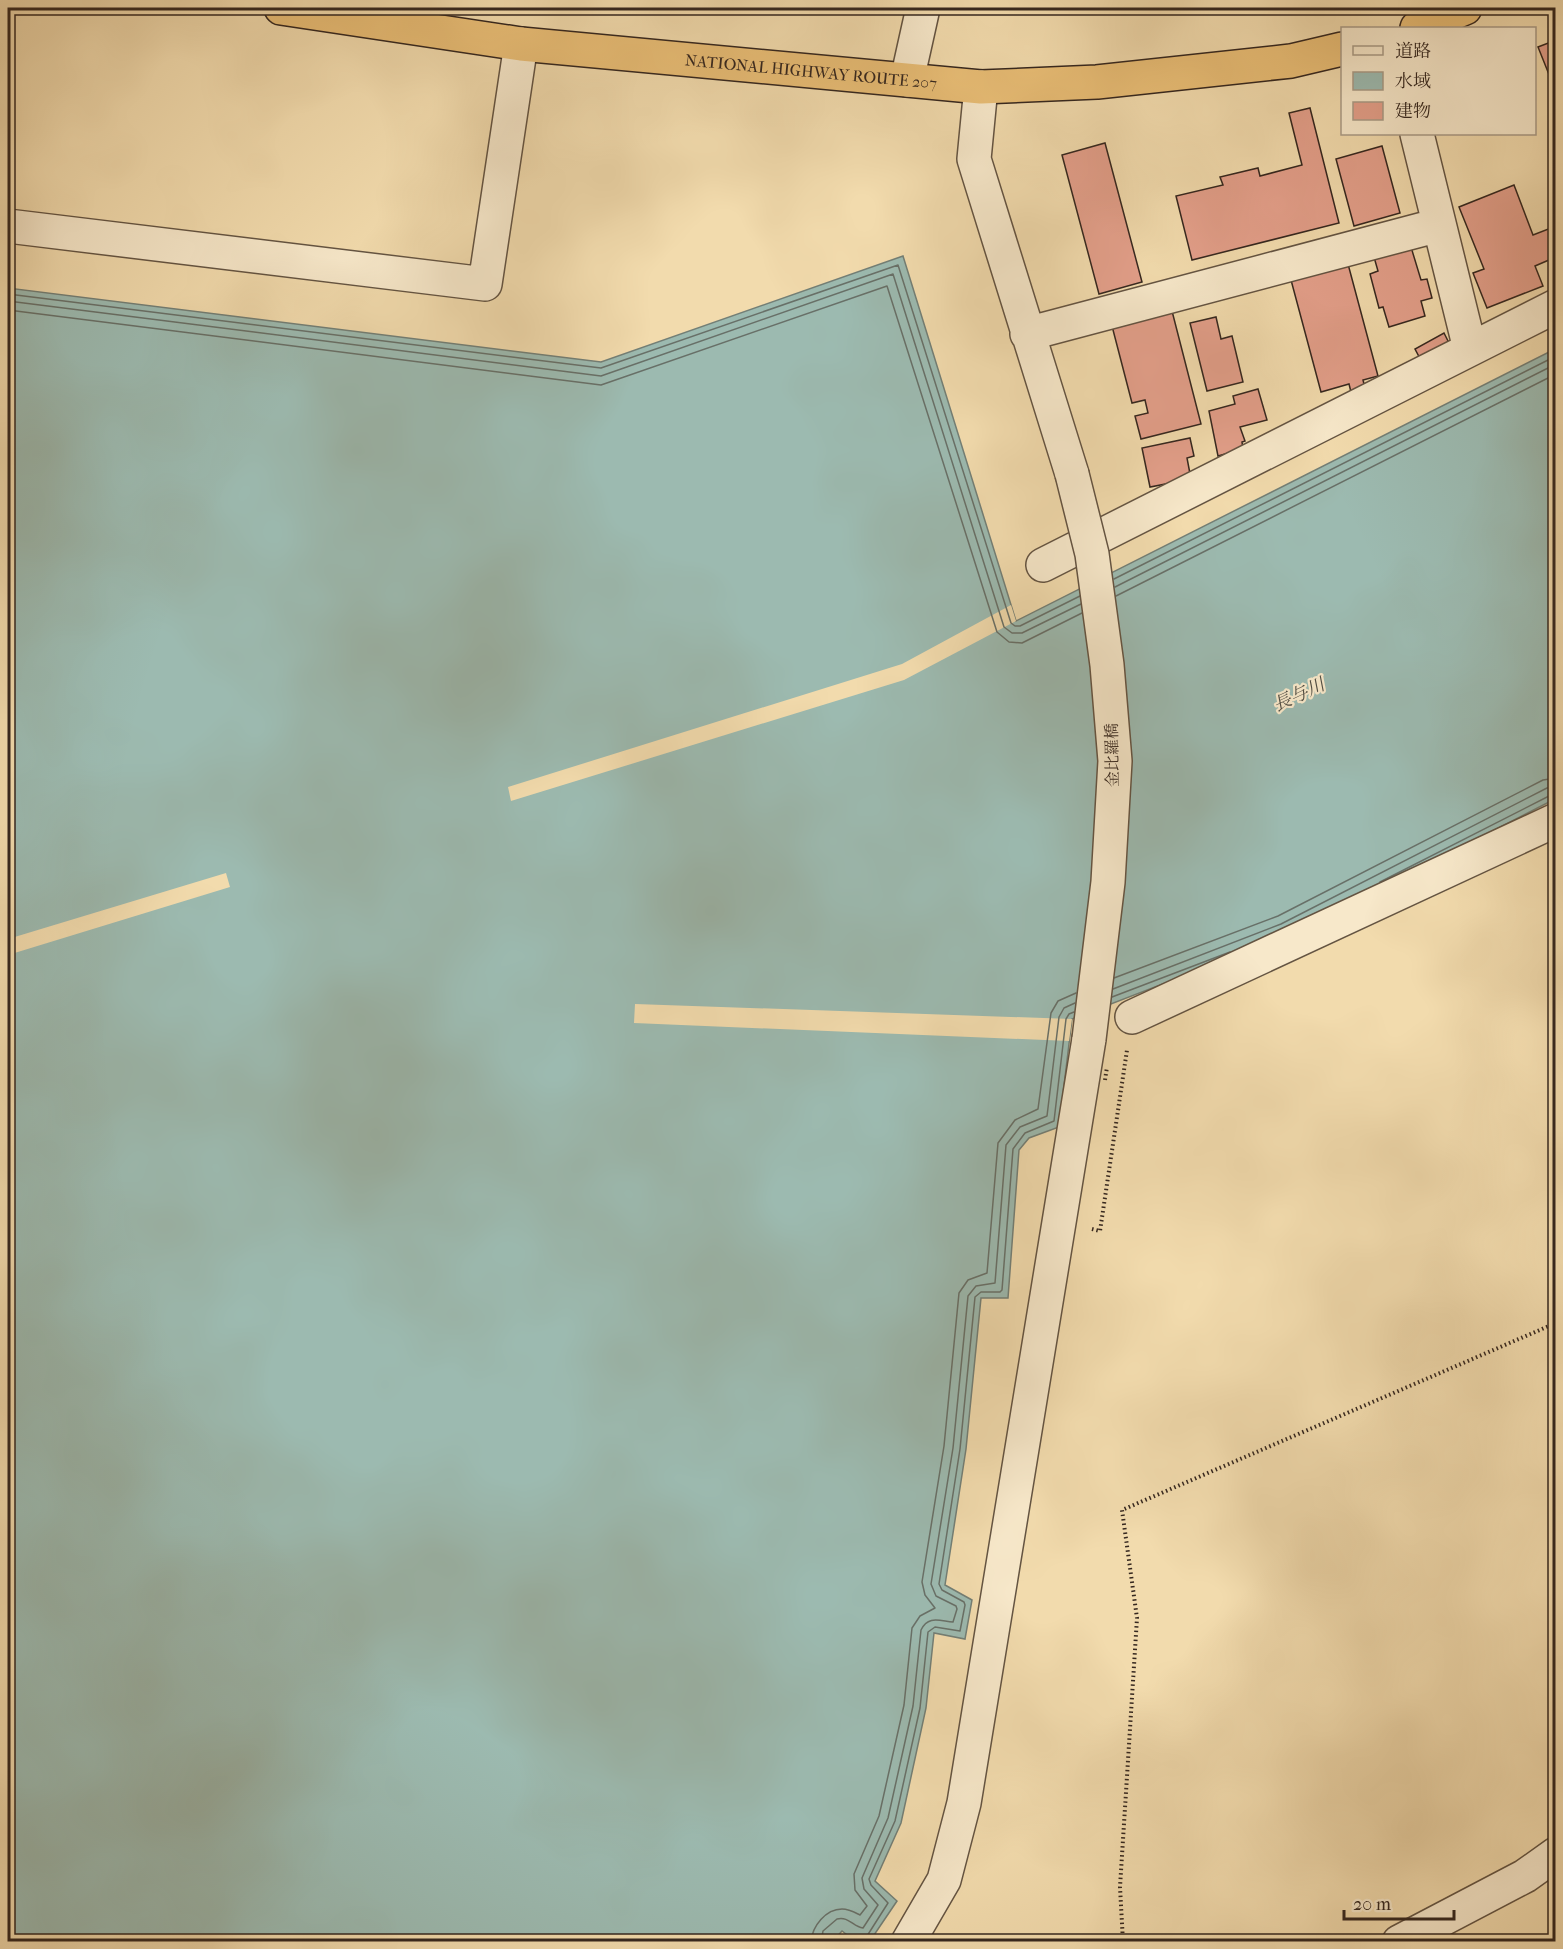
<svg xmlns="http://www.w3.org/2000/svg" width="1563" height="1949" font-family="'IM FELL French Canon','Noto Serif JP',serif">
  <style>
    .water { fill: #9cbab0; stroke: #737f76; stroke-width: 1.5 }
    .pier { fill: #f2dbad }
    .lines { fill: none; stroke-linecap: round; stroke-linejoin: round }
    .shore { stroke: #687068; stroke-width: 1.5 }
    .building { fill: #e39f8a; stroke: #35271f; stroke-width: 1.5 }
    .minor-casing { stroke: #645442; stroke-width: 36 }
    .highway-casing { stroke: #35271f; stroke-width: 36 }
    .path { stroke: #35271f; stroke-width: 4; stroke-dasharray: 1.5 3; stroke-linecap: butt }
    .minor { stroke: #f7e8ca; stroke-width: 33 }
    .highway { stroke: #e9be76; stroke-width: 33 }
    .minor-bridge-casing { stroke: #645442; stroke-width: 36; stroke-linecap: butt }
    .path-bridge { stroke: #35271f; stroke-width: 4; stroke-dasharray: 1.5 3; stroke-linecap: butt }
    .minor-bridge { stroke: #f7e8ca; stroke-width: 33 }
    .labels { text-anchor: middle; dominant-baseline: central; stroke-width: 4.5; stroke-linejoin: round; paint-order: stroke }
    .street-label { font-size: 16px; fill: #35271f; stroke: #f7e8ca }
    .water-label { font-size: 18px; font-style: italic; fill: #4f4c43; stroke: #f7e8ca }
  </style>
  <rect width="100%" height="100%" fill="#f2dbad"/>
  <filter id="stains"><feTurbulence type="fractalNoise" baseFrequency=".00333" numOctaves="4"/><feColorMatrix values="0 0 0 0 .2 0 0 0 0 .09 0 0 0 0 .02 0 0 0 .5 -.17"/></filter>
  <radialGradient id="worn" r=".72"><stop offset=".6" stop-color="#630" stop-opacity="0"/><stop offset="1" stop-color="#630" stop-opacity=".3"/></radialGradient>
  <path class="water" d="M903 256 1016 621 1555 349V799L1287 936 1072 1019 1059 1127 1029 1138 1019 1150 1008 1298H981L966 1449 945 1585 972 1600 965 1639 934 1633 926 1708 901 1823 875 1881 897 1901 870 1941H855L842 1931 832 1942H8V288L601 362Z"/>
  <path class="pier" d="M1011 605 1016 621 904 680 511 801 508 787 902 664Z
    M226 873 230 887 8 955V939Z
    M635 1004 1072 1019 1069 1041 634 1023Z"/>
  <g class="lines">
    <path class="shore" d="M8 294 601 368 898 265 1011 623 1015 626H1020L1080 596
      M8 301 601 376 893 274 1004 627 1012 633H1022L1081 604
      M8 310 601 385 887 286 997 632 1009 642 1022 643 1082 613
      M1114 579 1556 356
      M1115 587 1556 364
      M1116 596 1556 374
      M1380 882 1551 795 1556 794
      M1114 978 1278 916 1543 780 1556 778
      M1113 989 1281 924 1547 788 1556 787
      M1112 997 1230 952
      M811 1942C812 1926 826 1909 842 1909 849 1909 854 1912 860 1915L867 1906 855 1890 854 1874 879 1816 904 1705 912 1628 920 1616 935 1608 925 1595 922 1582 944 1446 959 1293 968 1280 987 1273 998 1143 1015 1120 1038 1109 1051 1013 1058 1001 1076 993
      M821 1942 823 1931 837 1919C849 1916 853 1927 863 1928L878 1905 864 1889 862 1878 888 1818 913 1706 921 1630C928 1615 940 1621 953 1622L957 1609 956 1606 936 1596 931 1584 953 1448 968 1296 976 1286 995 1283 1006 1145 1020 1127 1047 1116 1059 1017 1064 1008 1075 1003
      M866 1942 867 1936 888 1903 871 1885 869 1879 895 1821 920 1708 928 1632 935 1627 960 1631 965 1605 964 1602 942 1590 939 1584 960 1449 975 1297 981 1292H1000L1002 1290 1013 1149 1025 1133 1054 1121 1066 1019 1069 1014 1074 1012"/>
  </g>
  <path class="building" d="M1556 40V92L1538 47Z
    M1310 108 1339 223 1192 260 1176 196 1223 185 1220 177 1258 168 1260 176 1302 165 1289 113Z
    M1105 143 1142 282 1099 294 1062 155Z
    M1382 146 1400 213 1354 226 1336 159Z
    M1514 185 1533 235 1556 226V257L1535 266 1543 286 1487 308 1473 273 1484 269 1459 207Z
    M1411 247 1421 280 1427 279 1432 298 1421 301 1425 316 1389 327 1383 307 1379 308 1370 274 1378 271 1374 257Z
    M1348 264 1378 376 1363 380 1365 388 1351 392 1349 384 1321 392 1291 280Z
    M1172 311 1201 424 1141 439 1135 416 1148 413 1145 400 1132 403 1112 326Z
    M1216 317 1221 339 1232 336 1243 382 1207 391 1190 323Z
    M1444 333 1452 349 1423 364 1415 349Z
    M1258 389 1267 420 1240 427 1245 441 1242 442 1243 449 1218 456 1209 411 1235 404 1233 396Z
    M1190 438 1194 456 1187 458 1191 479 1150 487 1142 448Z"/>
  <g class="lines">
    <defs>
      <path id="minor" d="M907 80 923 8
        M981 87 974 159 1072 474
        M1417 134 1470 349
        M8 226 485 284 521 44
        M1027 334 1439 225
        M1043 565 1556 306
        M1132 1017 1556 820
        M908 1942 944 1880 964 1803 1089 1039
        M1399 1942 1525 1876 1556 1854"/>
      <g id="highway">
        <path id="s1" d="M281 8 521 44 981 87 1097 82 1291 61 1342 49"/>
        <path d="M1417 28 1465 8"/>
      </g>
    </defs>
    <use href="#minor" class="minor-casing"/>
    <use href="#highway" class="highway-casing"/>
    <path class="path" d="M1092 1229 1100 1231 1127 1050
      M1123 1942 1120 1887 1137 1618 1122 1510 1556 1323"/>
    <use href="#minor" class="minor"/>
    <use href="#highway" class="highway"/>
    <defs>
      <path id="minor-bridge" d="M1072 474 1092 554 1107 665 1115 761 1108 882 1089 1039"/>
    </defs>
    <use href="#minor-bridge" class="minor-bridge-casing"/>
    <path class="path-bridge" d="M1105 1080 1107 1067"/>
    <use href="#minor-bridge" class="minor-bridge"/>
  </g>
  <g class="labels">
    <g class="street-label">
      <text stroke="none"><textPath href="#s1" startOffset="534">NATIONAL HIGHWAY ROUTE 207</textPath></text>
      <text transform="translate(1112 755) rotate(-91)">金比羅橋</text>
    </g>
    <g class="water-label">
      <text transform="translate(1299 695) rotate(-25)">長与川</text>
    </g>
  </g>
  <rect width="1563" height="1949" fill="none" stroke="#f2dbad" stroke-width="30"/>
  <rect x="9" y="9" width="1545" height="1931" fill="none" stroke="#35271f" stroke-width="3"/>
  <rect x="15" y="15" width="1533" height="1919" fill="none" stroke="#35271f" stroke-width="1.5"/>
  <rect x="1341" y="27" width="195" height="108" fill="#f7e8ca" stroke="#a99b86" stroke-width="1.5"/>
  <rect x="1353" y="46" width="30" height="9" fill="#f7e8ca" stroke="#a99b86" stroke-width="1.5"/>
  <text x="1395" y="57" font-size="18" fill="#35271f">道路</text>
  <rect x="1353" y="72" width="30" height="18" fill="#9cbab0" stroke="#a99b86" stroke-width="1.5"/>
  <text x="1395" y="87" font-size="18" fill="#35271f">水域</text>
  <rect x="1353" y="102" width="30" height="18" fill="#e39f8a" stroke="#a99b86" stroke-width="1.5"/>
  <text x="1395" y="117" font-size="18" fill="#35271f">建物</text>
  <path d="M1344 1910v9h110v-9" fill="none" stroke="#35271f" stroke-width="3"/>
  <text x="1353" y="1910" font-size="18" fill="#35271f" stroke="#f7e8ca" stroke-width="4.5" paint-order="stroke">20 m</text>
  <rect width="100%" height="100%" filter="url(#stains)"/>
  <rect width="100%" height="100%" fill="url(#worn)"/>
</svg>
